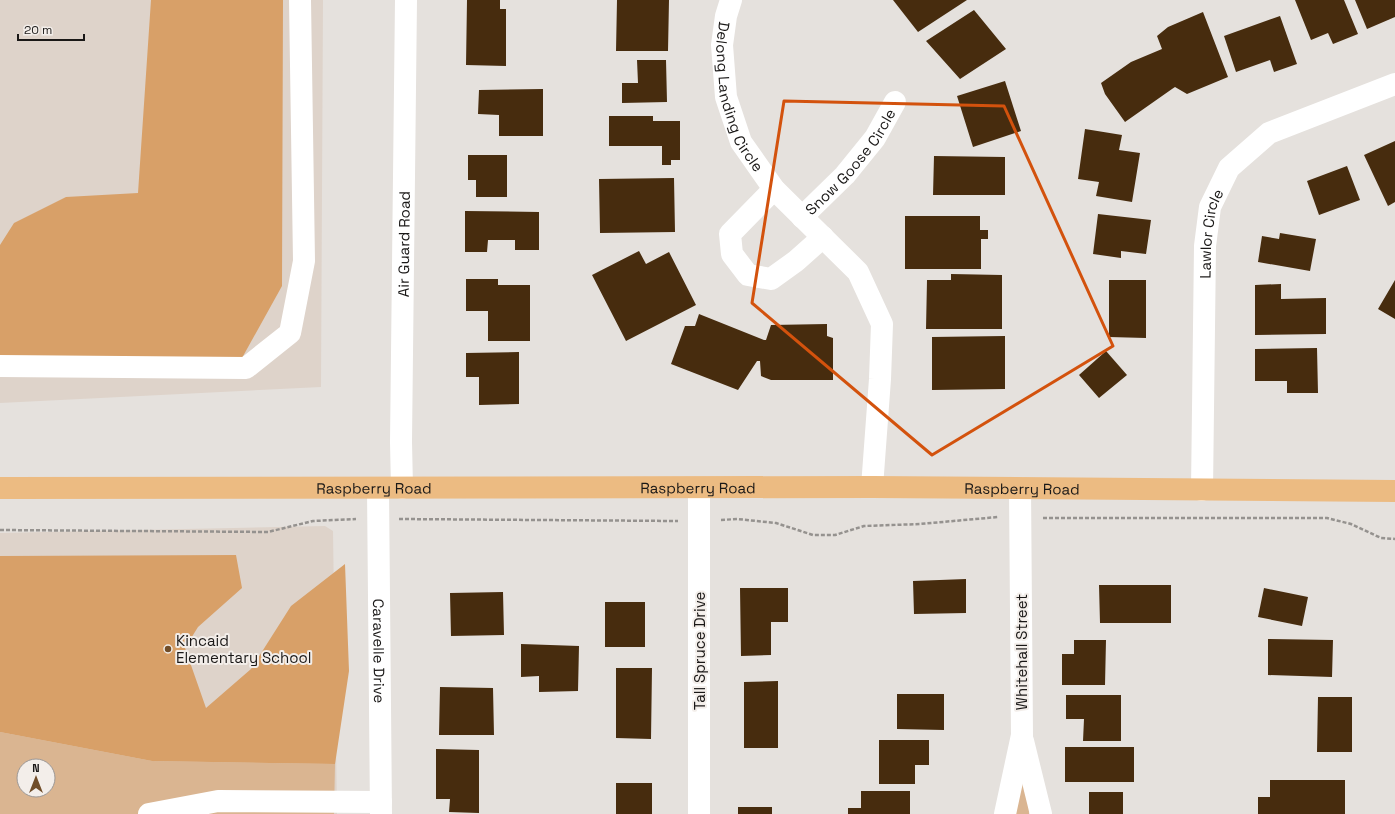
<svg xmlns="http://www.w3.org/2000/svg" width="1395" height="814" font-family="'Space Grotesk',sans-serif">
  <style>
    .built { fill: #ded3ca; fill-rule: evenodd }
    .green { fill: #dab591; fill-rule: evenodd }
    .forest { fill: #d8a068 }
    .building { fill: #472c0e }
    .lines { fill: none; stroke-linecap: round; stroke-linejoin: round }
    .path { stroke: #95928f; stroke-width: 2.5; stroke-dasharray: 4 2; stroke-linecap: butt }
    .minor { stroke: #fff; stroke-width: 22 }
    .major { stroke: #ecbb82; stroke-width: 22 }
    .marked { fill: none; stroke: #d3520d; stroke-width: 3; stroke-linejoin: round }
    .poi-dot { fill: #714d28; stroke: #f3eeea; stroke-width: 1.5 }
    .labels { text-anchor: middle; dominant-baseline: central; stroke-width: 4; stroke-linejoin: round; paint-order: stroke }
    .street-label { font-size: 15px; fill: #1a1817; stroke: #f3eeea }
    .poi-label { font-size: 15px; fill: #1a1817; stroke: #f3eeea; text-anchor: start }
  </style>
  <rect width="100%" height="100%" fill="#e5e1dd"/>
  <path class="built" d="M0 0H323L321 387 0 403Z
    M325 526 333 531 337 814H0V533ZM24 766H48V790H24Z"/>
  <path class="green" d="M0 732 152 761 335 764 334 814H0ZM24 766H48V790H24Z
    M1028 779 1029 814H1011L1013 789Z"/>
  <path class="forest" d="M151 0H283L282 286 242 358 0 357V245L14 223 66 197 138 193Z
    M236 555 242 588 198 627 185 648 206 708 251 669 291 606 345 564 349 671 335 764 152 761 0 732V556Z"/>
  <path class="building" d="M467 0H500V9H506V66L466 65Z
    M617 0H669L668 51H616Z
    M893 0H967L918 32Z
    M1295 0H1344L1358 34 1333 44 1328 33 1311 40Z
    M1355 0H1395V17L1367 29Z
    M974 10 1006 49 960 79 926 41Z
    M1203 12 1228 77 1187 94 1175 87 1172 89 1125 122 1105 94 1101 83 1131 62 1162 49 1157 36 1168 27Z
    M1280 16 1297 64 1274 72 1270 60 1236 72 1224 36Z
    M637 60H666L667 102 622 103V83H638Z
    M1005 81 1021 131 973 147 957 96Z
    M543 89V136H499V115L478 114 479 90Z
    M609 116H653V121H680V160H671V165H662V146H609Z
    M1085 129 1122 135 1119 150 1140 153 1132 202 1096 196 1099 182 1078 179Z
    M1395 141V202L1388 206 1364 155Z
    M468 155H507V197H476V180H468Z
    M934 156 1005 157V195H933Z
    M1347 166 1360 200 1319 215 1307 181Z
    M674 178 675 232 600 233 599 179Z
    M465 211 539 212V250H515V240H488L487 252H465Z
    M1098 214 1151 220 1146 254 1121 251V258L1093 254Z
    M905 216H980V230H988V239H981V269H905Z
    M1280 233 1316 239 1310 271 1258 262 1262 236 1279 239Z
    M639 251 646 264 669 252 696 305 626 341 592 275Z
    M951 274 1002 275V329H926L927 280H951Z
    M466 279H498V285H530V341H488V311H466Z
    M1109 280H1146V338L1109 337Z
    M1395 280V319L1378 309Z
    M1281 284V299L1326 298V334L1255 335V285Z
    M699 314 764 340H766L771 325 827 324V336L833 338V380H771L761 376 760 361H757L738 390 671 364 685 326H695Z
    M1005 336V389L932 390V337Z
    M1317 348 1318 393H1287V381H1255V349Z
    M1106 351 1127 375 1099 398 1079 375Z
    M519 352V404L479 405V377H466V353Z
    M966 579V613L914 614 913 581Z
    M1099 585H1171V623H1100Z
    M740 588H788V622H771V655L741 656Z
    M1264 588 1308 597 1302 626 1258 617Z
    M503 592 504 635 451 636 450 593Z
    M605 602H645V647H605Z
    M1268 639 1333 640 1332 677 1268 675Z
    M1074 640H1106L1105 685H1062V654H1074Z
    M521 644 579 646 578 691 539 692V676L521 677Z
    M616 668H652L651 739 616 738Z
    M778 681V748H744V682Z
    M440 687 493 688 494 735H439Z
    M897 694H944V730L897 729Z
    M1066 695H1121V741H1083L1084 719H1066Z
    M1318 697H1352V752H1317Z
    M879 740H929V765H915V784H879Z
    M1065 747H1134V782H1065Z
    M436 749 479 750V813L449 812 450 799H436Z
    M1270 780H1345V814H1258V797H1270Z
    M616 783H652V814H616Z
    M861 791H910V814H848V808H861Z
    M1089 792H1123V814H1089Z
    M738 807H772V814H738Z"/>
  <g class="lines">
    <path class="path" d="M1043 518H1327L1351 524 1381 538 1395 539
      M399 519 678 521
      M721 520 737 519 776 523 813 535H835L864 526 920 524 998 517
      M0 530 268 532 313 521 356 519"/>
    <g class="minor">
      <path id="s1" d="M731 0 726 16 722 45 726 97 741 142 774 189 858 272 882 324 880 379 872 487"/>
      <path d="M774 189 730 234 732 254 748 275 771 279 796 261 823 237"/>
      <path id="s2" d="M802 217 845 175 875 138 895 102"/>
      <path d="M0 366 246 368 290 333 304 261 300 0"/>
      <path id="s3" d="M402 488 401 442 406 0"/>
      <path id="s4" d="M378 489 381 814"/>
      <path id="s5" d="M1202 490 1205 246 1210 207 1229 168 1269 133 1395 84"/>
      <path d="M1023 741 1041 814"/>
      <path d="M149 814 218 801 381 802"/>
      <path d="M699 814V489"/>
      <path d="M1005 814 1022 735 1020 488"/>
    </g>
    <path class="major" id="s6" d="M0 488 872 487 1395 491"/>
  </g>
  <path class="marked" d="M784 101 1004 106 1113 346 932 455 752 303Z"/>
  <circle class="poi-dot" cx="168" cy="649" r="4"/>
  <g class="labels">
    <g class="street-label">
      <text stroke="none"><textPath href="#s1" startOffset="101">Delong Landing Circle</textPath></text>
      <text stroke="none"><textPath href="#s2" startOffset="74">Snow Goose Circle</textPath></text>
      <text stroke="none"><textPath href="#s5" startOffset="257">Lawlor Circle</textPath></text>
      <text stroke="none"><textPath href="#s3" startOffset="244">Air Guard Road</textPath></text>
      <text stroke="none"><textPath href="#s6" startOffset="698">Raspberry Road</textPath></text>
      <text stroke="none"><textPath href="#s6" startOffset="1022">Raspberry Road</textPath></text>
      <text stroke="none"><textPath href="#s6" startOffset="374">Raspberry Road</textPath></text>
      <text stroke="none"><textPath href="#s4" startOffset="162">Caravelle Drive</textPath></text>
      <text transform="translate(699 651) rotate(-90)">Tall Spruce Drive</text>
      <text transform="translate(1021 652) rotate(-90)">Whitehall Street</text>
    </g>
    <g class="poi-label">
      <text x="176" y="640">Kincaid<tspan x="176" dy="17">Elementary School</tspan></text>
    </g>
  </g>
  <g transform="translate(36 778)"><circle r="19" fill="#f3eeea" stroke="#9c9896"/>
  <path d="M0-3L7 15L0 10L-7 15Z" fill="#714d28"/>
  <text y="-6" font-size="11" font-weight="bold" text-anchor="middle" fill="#1a1817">N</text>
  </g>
  <path d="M18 34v6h66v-6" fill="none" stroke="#1a1817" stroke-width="2"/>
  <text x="24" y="34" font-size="12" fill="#1a1817" stroke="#f3eeea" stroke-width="3" paint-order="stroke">20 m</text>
</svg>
